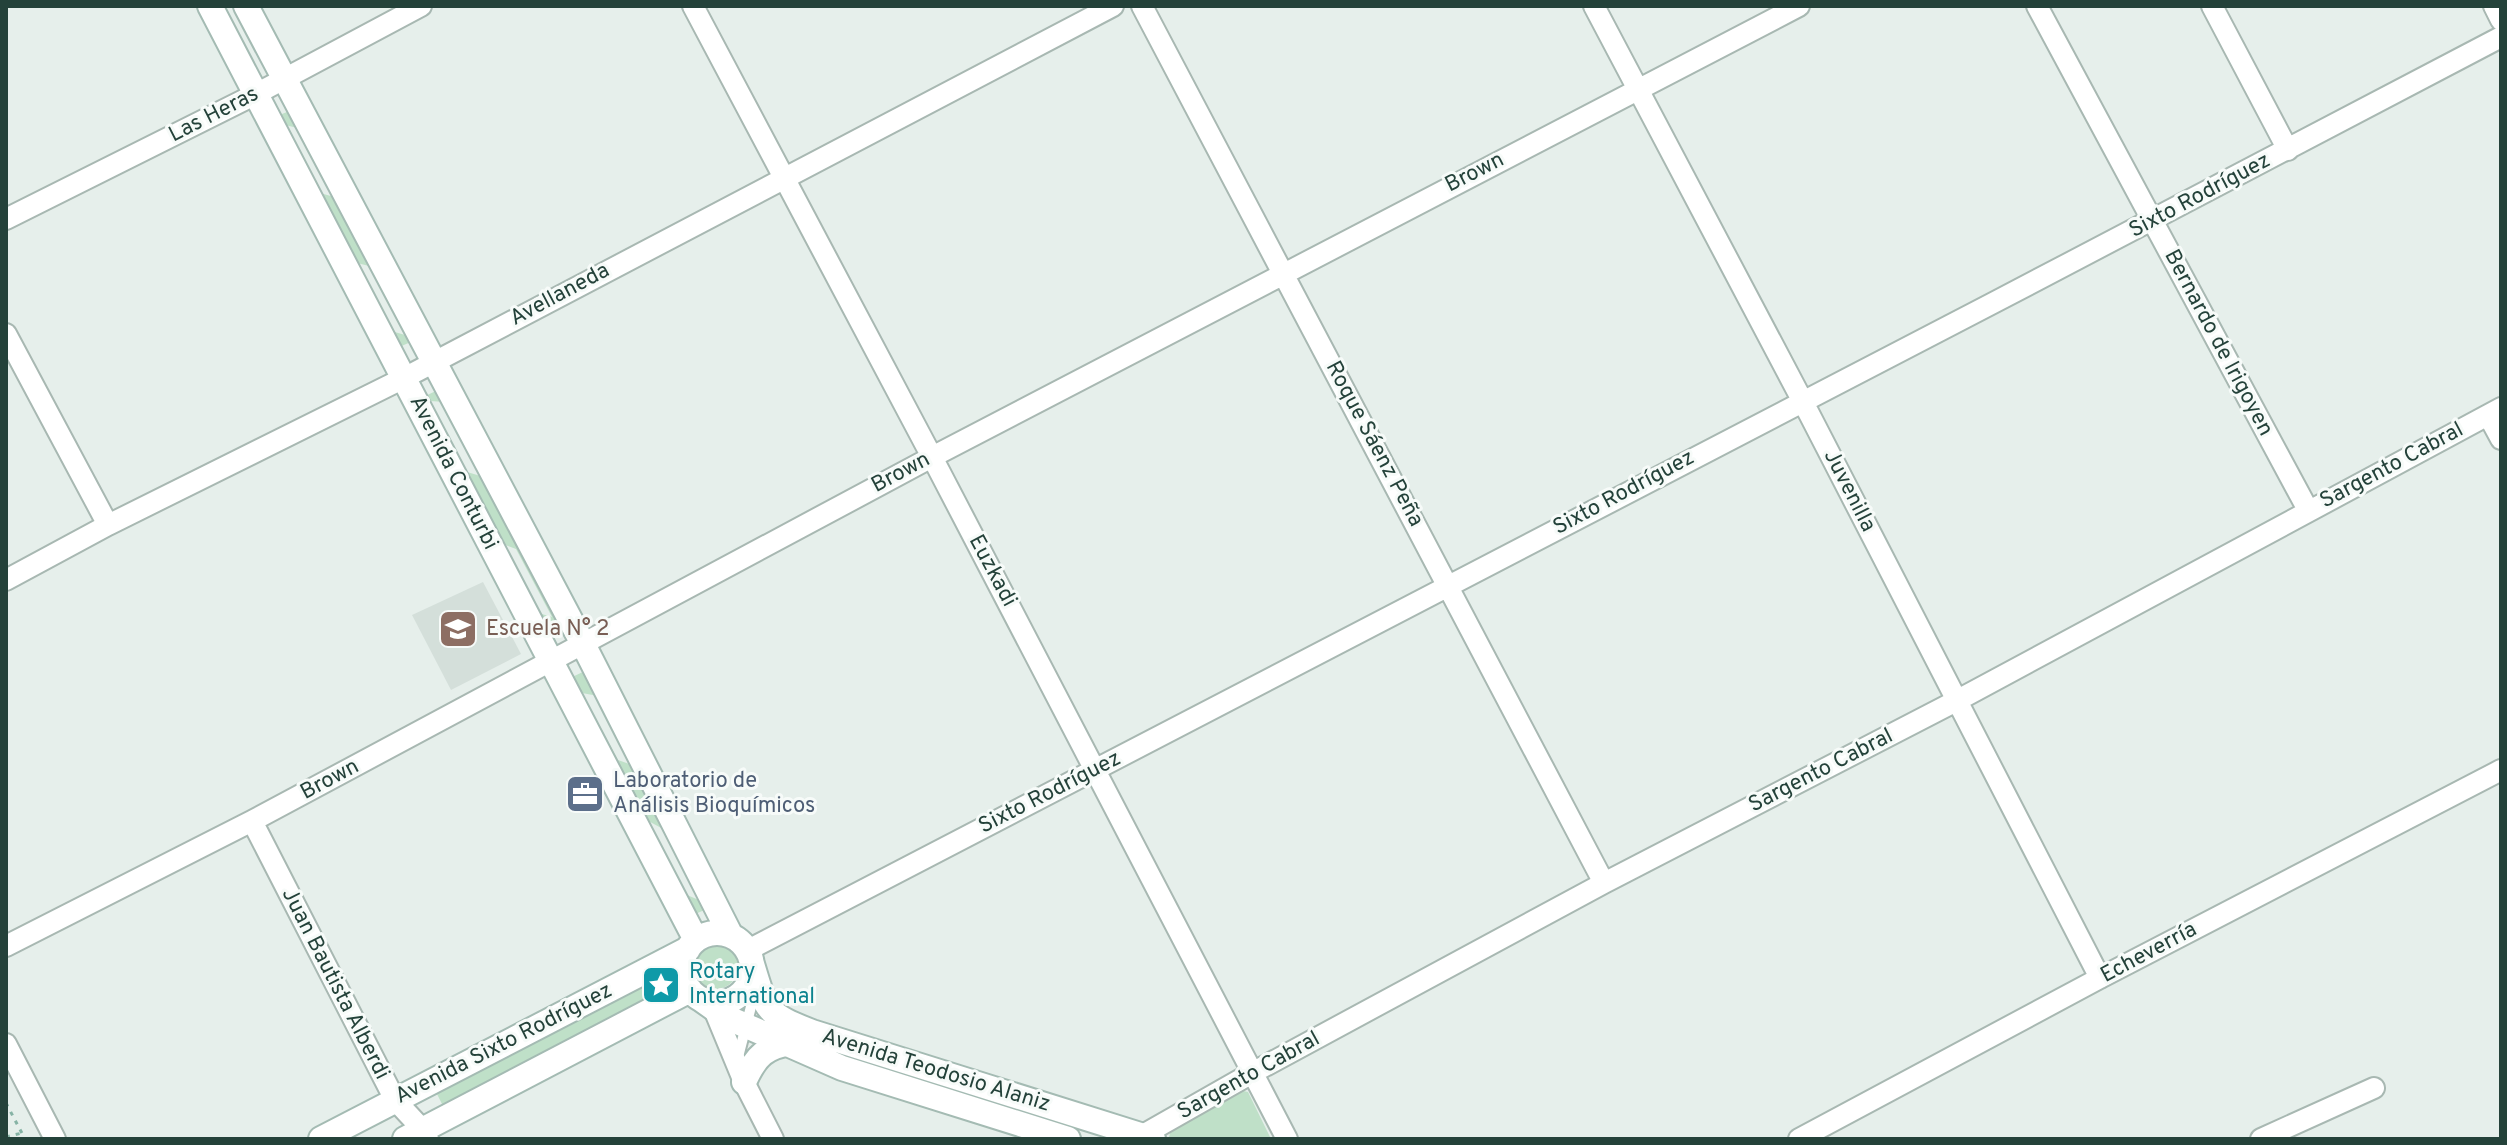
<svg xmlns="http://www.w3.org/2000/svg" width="2507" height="1145" font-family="Overpass,sans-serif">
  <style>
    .built { fill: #d4dfda }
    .green { fill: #bfe0c8 }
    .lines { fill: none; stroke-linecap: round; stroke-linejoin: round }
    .service-casing { stroke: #a8b8b2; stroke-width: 14 }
    .minor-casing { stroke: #a8b8b2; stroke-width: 24 }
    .secondary-casing { stroke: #a4bbb3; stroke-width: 28 }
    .path { stroke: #86b3a5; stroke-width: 3; stroke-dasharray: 4 6; stroke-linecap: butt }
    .service { stroke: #fff; stroke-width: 10 }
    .minor { stroke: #fff; stroke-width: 20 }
    .secondary { stroke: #fff; stroke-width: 24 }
    .labels { text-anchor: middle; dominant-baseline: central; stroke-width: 6; stroke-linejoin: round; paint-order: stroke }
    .street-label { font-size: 22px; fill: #24423a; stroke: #f7fbf9 }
    .education-label { font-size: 22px; fill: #785e54; stroke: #f7fbf9; text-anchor: start }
    .service-label { font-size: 22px; fill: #4e5e75; stroke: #f7fbf9; text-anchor: start }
    .culture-label { font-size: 22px; fill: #0d838f; stroke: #f7fbf9; text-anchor: start }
  </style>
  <rect width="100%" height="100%" fill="#e6efeb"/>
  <path class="built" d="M483 582 521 654 451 690 412 615Z"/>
  <path class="green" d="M292 110 302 129 285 125 320 193 338 198 413 341 397 348 388 330 405 335 369 266 353 262 277 116Z
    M438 390 445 402 430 401 467 472 484 477 560 623 545 631 535 612 552 617 516 549 500 543 423 397Z
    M585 671 598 696 582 693 618 760 635 766 709 908 693 915 682 893 699 900 663 829 643 818 570 678Z
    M694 967a22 22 0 1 1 44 0a22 22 0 1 1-44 0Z
    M668 969 677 987 443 1106 434 1088Z
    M1239 1090 1248 1092 1271 1139 1169 1137 1172 1125Z"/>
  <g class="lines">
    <defs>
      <path id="service" d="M737 1061 755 991"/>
      <path id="minor" d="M693 6 932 457 1287 1139
        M1142 6 1604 883
        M1594 6 1802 400 2100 978
        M2037 6 2308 510
        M2212 6 2288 150
        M2494 6 2501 20
        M6 219 256 94 421 6
        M6 334 108 525
        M2488 415 2501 439
        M6 580 108 525 404 378 1113 6
        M252 821 395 1100 423 1130 428 1139
        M6 946 252 821 932 457 1799 6
        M748 950C1332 646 1918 344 2501 37
        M713 1007 744 1082 773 1139
        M6 1044 55 1139
        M1136 1139 1252 1073 1604 883 1958 700 2501 408
        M1799 1139 2100 978 2501 770
        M2261 1139 2374 1088"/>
      <path id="secondary" d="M210 6 696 940
        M246 6 582 642 731 936
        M682 968a35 35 0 1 1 70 0a35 35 0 1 1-70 0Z
        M752 964C766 1011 766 1014 812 1032L1153 1139
        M702 1000 726 1017 842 1068 1068 1139
        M744 1082C756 1055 765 1047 795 1042
        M321 1139 688 949
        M405 1139 690 990"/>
    </defs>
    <use href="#service" class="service-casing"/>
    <use href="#minor" class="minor-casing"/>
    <use href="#secondary" class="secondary-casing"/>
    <path class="path" d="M6 1103 25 1139
      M6 1137 22 1133"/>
    <use href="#service" class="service"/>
    <use href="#minor" class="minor"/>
    <use href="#secondary" class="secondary"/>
  </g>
  <defs>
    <symbol id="school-square" viewBox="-11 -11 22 22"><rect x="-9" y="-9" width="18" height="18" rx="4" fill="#8d6e63" stroke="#f7fbf9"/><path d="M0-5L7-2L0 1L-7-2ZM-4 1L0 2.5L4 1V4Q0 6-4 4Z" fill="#fff"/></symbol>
    <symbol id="office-square" viewBox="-11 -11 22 22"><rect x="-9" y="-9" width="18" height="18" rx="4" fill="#5c6f8a" stroke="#f7fbf9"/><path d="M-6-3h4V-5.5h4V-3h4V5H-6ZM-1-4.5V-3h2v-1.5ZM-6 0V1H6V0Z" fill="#fff"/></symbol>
    <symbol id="sight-square" viewBox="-11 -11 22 22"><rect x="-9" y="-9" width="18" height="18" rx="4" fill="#0f9aa8" stroke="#f7fbf9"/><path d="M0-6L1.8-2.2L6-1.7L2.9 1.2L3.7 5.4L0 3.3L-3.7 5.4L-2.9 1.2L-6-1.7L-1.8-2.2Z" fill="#fff"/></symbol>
  </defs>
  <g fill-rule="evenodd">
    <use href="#school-square" x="436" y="607" width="44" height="44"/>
    <use href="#office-square" x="563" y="772" width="44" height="44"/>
    <use href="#sight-square" x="639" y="963" width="44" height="44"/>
  </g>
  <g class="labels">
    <g class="street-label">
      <text transform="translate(214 115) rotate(-27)">Las Heras</text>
      <text transform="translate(1475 173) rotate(-27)">Brown</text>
      <text transform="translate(2200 196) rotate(-28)">Sixto Rodríguez</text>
      <text transform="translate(560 295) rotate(-28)">Avellaneda</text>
      <text transform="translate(2218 343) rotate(62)">Bernardo de Irigoyen</text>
      <text transform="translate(1374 444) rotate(62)">Roque Sáenz Peña</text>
      <text transform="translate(2392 466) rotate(-28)">Sargento Cabral</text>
      <text transform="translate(453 473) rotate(63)">Avenida Conturbi</text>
      <text transform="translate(901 473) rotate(-28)">Brown</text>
      <text transform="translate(1849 491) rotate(63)">Juvenilla</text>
      <text transform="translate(1624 493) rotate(-28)">Sixto Rodríguez</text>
      <text transform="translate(992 571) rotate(62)">Euzkadi</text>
      <text transform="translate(1821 771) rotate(-27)">Sargento Cabral</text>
      <text transform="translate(330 780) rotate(-28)">Brown</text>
      <text transform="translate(1050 793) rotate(-27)">Sixto Rodríguez</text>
      <text transform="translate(2149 953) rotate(-28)">Echeverría</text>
      <text transform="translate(335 984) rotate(63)">Juan Bautista Alberdi</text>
      <text transform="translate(504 1044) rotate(-27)">Avenida Sixto Rodríguez</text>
      <text transform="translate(936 1071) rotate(17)">Avenida Teodosio Alaniz</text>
      <text transform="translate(1249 1076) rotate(-29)">Sargento Cabral</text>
    </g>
    <g class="education-label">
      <text x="486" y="629">Escuela N° 2</text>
    </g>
    <g class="service-label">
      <text x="613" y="781">Laboratorio de<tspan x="613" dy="25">Análisis Bioquímicos</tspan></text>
    </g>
    <g class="culture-label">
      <text x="689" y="972">Rotary<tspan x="689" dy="25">International</tspan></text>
    </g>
  </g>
  <rect width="2507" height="1145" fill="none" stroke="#24423a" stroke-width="16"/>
</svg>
